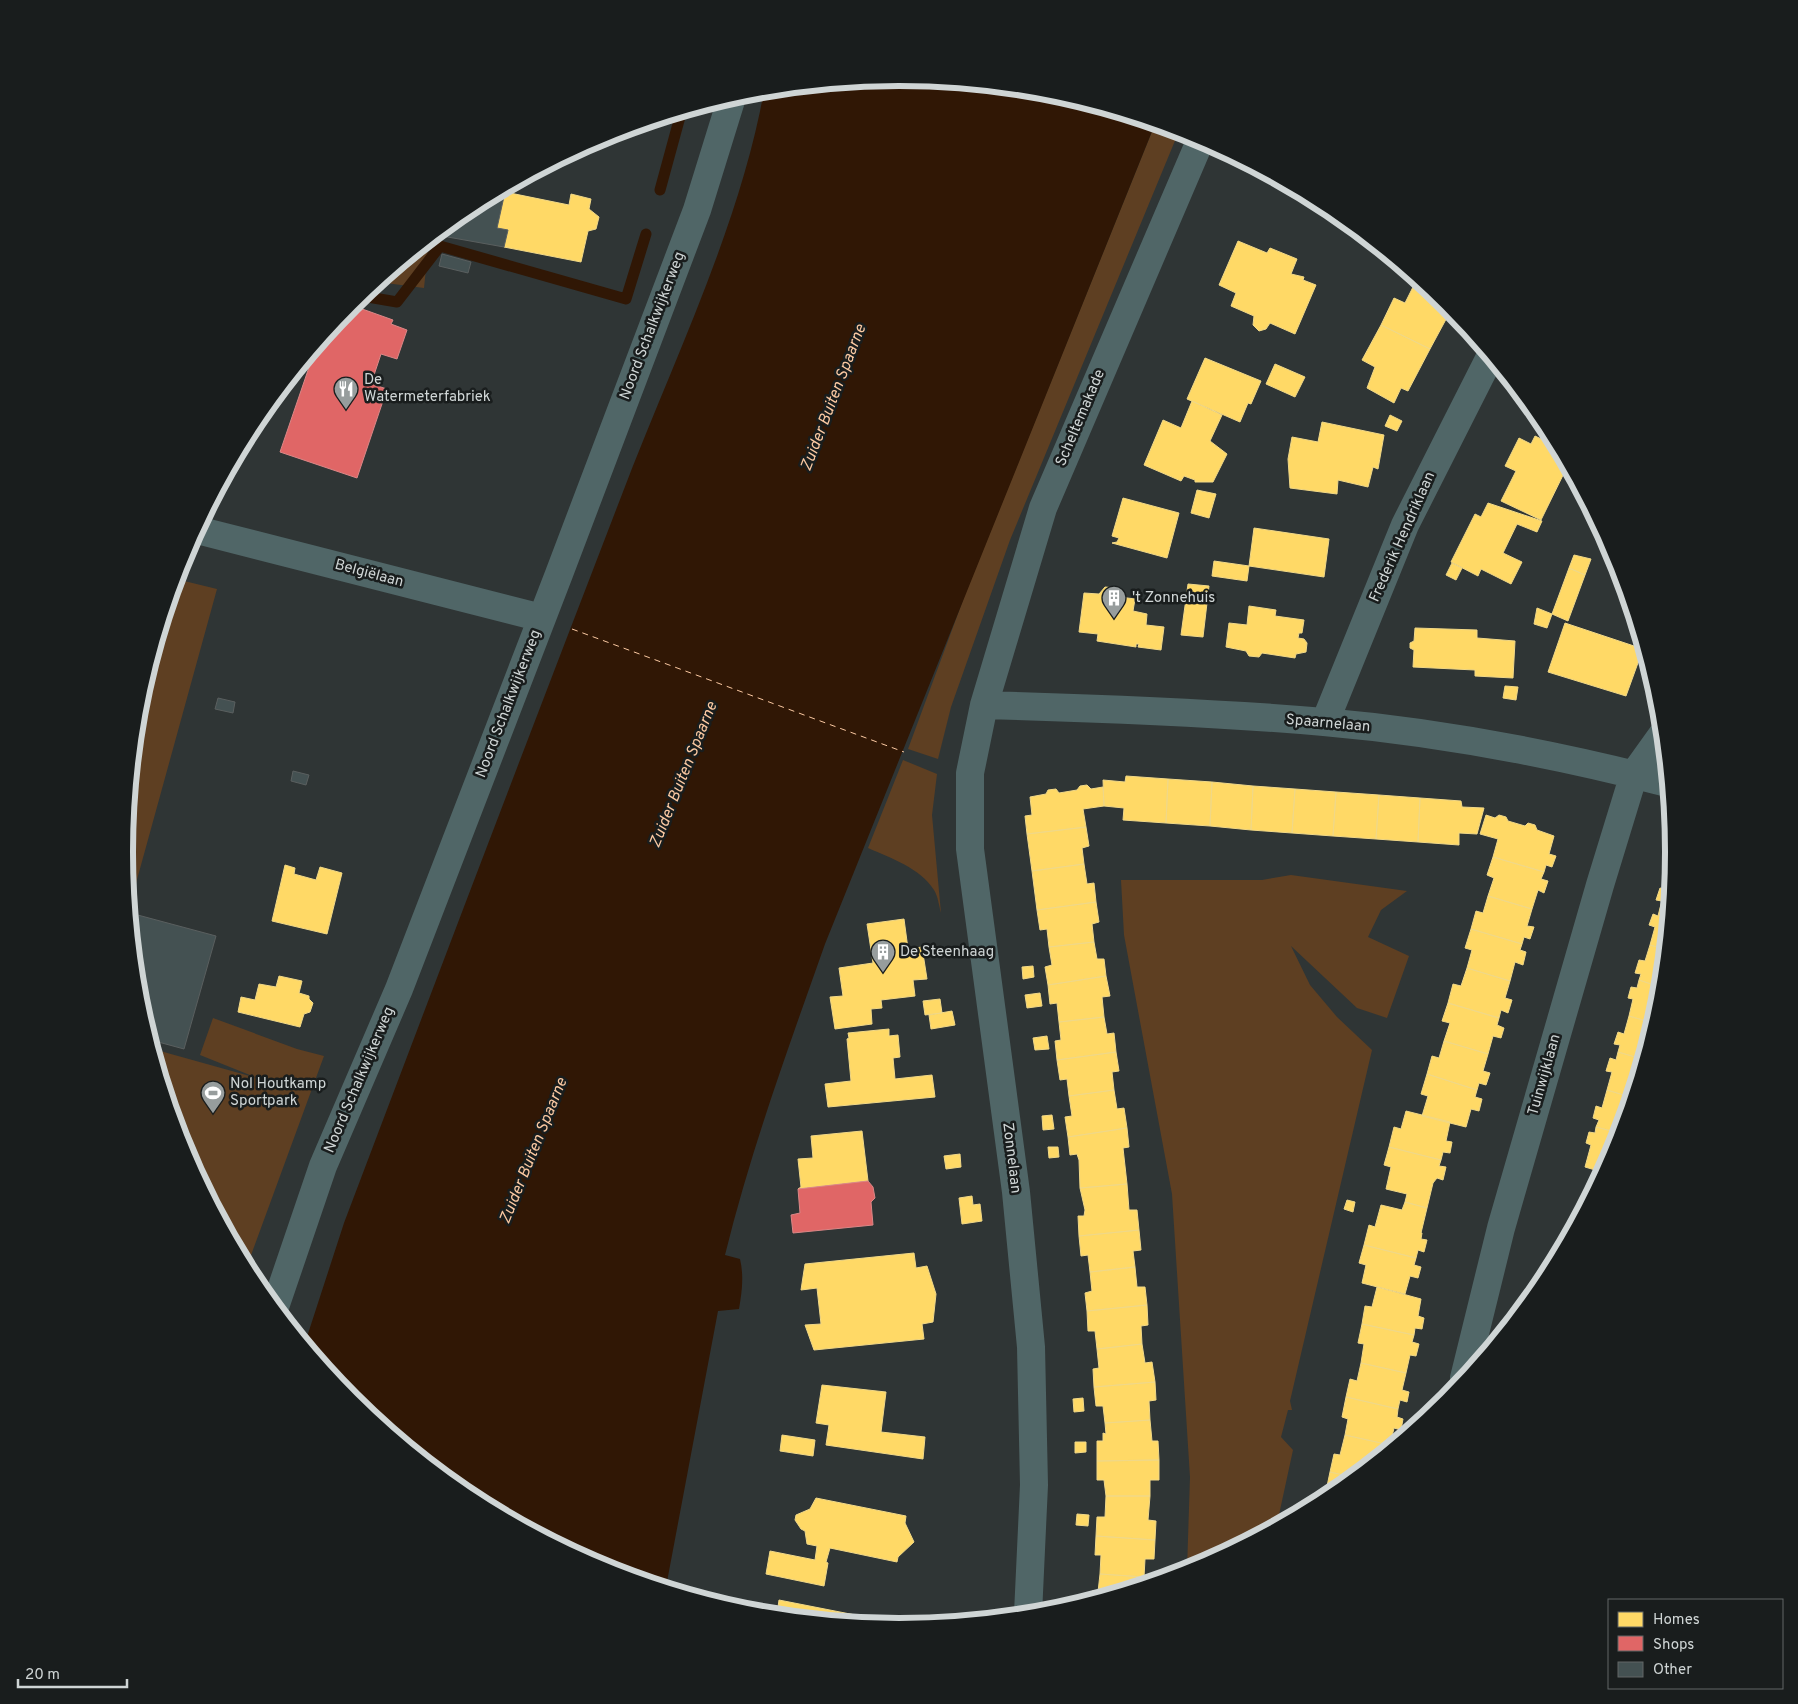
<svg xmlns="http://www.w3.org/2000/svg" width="1798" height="1704" font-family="Overpass,sans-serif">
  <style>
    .green { fill: #5e3f22 }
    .water { fill: #301705 }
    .homes { fill: #ffd966; stroke: #f1d887 }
    .shops { fill: #e06666; stroke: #db8787 }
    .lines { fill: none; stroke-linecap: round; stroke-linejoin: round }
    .stream { stroke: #301705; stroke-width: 11 }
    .ferry { stroke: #fbc9a2; stroke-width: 1; stroke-dasharray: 6 5; stroke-linecap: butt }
    .building { fill: #445152; stroke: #5a5f5f }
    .minor { stroke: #506667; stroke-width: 28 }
    .labels { text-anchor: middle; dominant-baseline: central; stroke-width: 5; stroke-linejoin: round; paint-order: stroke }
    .street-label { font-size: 15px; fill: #cfd5d5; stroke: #191d1d }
    .poi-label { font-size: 15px; fill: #cfd5d5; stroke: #191d1d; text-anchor: start }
    .water-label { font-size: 16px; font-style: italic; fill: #fbc9a2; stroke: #191d1d }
    .rim { fill: none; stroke: #cfd5d5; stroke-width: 6 }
  </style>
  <rect width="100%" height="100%" fill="#2f3535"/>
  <path class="green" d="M1155 124 1179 131 1010 540 951 707 938 759 908 749 966 592Z
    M429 240 424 288 378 282Z
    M176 579 217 589 130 905 125 852 139 701Z
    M903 760 937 774 932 815 941 913C939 906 938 896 934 890 920 868 891 858 868 848Z
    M1291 875 1407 891 1381 910 1368 937 1409 956 1387 1018 1357 1008 1291 946 1310 985 1337 1017 1372 1050 1290 1401 1292 1410H1288L1281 1437 1293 1450 1277 1524 1187 1570 1190 1477 1172 1194 1124 935 1121 880H1262Z
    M213 1018 297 1049 324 1056 250 1258 244 1262 183 1148 153 1049 257 1078 200 1055Z"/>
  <path class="water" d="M899 78 1050 92 1155 124 825 944C789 1046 751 1149 725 1255L740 1259C744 1276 742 1292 739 1309L718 1311 666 1587 602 1567 468 1496 351 1399 305 1343 344 1223C436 980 528 738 621 497 671 365 739 229 764 91Z"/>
  <path class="homes" d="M505 192 569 205 571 194 591 199 589 209 599 217 596 229 588 231 581 262 504 247 508 230 497 228Z
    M1238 241 1267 253 1270 248 1297 259 1291 274 1304 277 1303 280 1316 285 1295 334 1270 323 1266 329 1259 331 1253 325 1254 316 1231 306 1236 293 1219 285Z
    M1408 273 1436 296 1405 280Z
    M1414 285 1436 296 1451 310 1430 349 1381 325 1394 298 1405 303Z
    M1381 325 1430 349 1408 391 1401 388 1394 403 1367 388 1375 367 1362 360Z
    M1205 358 1261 381 1251 404 1248 403 1240 422 1187 399Z
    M1275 364 1305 377 1295 397 1266 384Z
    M1192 401 1222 415 1210 441 1227 454 1213 482H1195V480L1184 476 1181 481 1144 465 1163 420 1181 428Z
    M1390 415 1402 421 1397 431 1385 426Z
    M1322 422 1384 435 1378 469 1373 467 1368 487 1338 480 1337 494 1290 488 1288 459 1292 437 1318 442Z
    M1535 436 1556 446 1567 467 1541 520 1501 501 1516 471 1505 466 1519 438 1531 444Z
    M1197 490 1216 494 1209 518 1191 513Z
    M1123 498 1179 513 1167 558 1112 543 1117 542 1119 538 1112 536Z
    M1488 503 1542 521 1537 532 1517 524 1503 553 1522 562 1511 584 1481 569 1478 576 1451 562 1475 514 1481 517Z
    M1254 528 1329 539 1324 577 1249 566Z
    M1574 555 1591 559 1585 575 1569 568Z
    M1214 561 1249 566 1247 581 1212 576Z
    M1452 563 1462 568 1456 580 1446 575Z
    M1569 568 1585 575 1568 621 1552 614Z
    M1188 584 1209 586 1203 637 1181 635Z
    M1105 587 1116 588 1120 597 1135 599 1133 611 1147 614 1146 625 1164 627 1161 650 1138 647 1139 644H1136V647L1097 641 1098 634 1079 632 1084 593 1099 594Z
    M1249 606 1276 610 1275 616 1304 620 1302 633H1299L1298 638 1304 639 1307 643 1306 652 1296 654 1295 658 1262 653 1259 657 1249 656 1246 651 1226 647 1229 623 1247 625Z
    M1537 608 1552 614 1547 628 1534 624Z
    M1565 623 1643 649 1626 696 1548 672Z
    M1415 628 1477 630V638L1515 641 1513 678 1475 676V670L1413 667 1414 650 1410 648V643L1414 641Z
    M1505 686 1518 687 1516 700 1503 698Z
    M1126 776 1168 779 1166 823 1123 820 1124 808 1104 806 1103 780 1125 782Z
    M1168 779 1212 782 1210 826 1166 823Z
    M1212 782 1253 786 1251 830 1210 826Z
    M1087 785 1091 789 1103 787 1104 806 1083 809 1086 827 1027 834 1025 816 1032 815 1030 797 1046 794 1048 790 1056 789 1059 793 1077 790 1080 786Z
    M1253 786 1295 789 1292 833 1251 830Z
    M1295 789 1336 792 1333 836 1292 833Z
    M1336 792 1379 795 1376 839 1333 836Z
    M1379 795 1420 798 1418 842 1376 839Z
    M1420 798 1461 801 1462 807 1484 808 1477 834 1459 833V845L1418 842Z
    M1486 815 1495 818 1499 815 1506 817 1508 821 1525 826 1528 823 1535 825 1537 830 1554 836 1549 854 1556 856 1552 867 1546 865 1544 872 1493 857 1498 839 1480 834Z
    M1086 827 1089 846 1082 848 1084 864 1032 871 1027 834Z
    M1493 857 1544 872 1541 879 1548 881 1544 893 1538 890 1532 909 1488 896 1494 878 1487 875Z
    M1084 864 1087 884 1094 883 1096 902 1037 910 1032 871Z
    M285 865 295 868 294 874 316 880 320 867 342 873 327 934 272 921Z
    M1671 871H1672L1668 910 1660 908 1662 901 1656 900 1660 888 1665 889Z
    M1488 896 1532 909 1527 926 1534 927 1530 939 1524 937 1522 944 1471 929 1476 911 1483 913Z
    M1096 902 1099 922 1092 924 1094 942 1049 947 1047 929 1040 930 1037 910Z
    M1660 908 1668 910 1664 949 1650 945 1655 927 1649 925 1653 914 1658 916Z
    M904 919 908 949 922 947 927 979 913 980 915 996 881 1000 882 1008 871 1009 872 1024 835 1029 830 997 843 996 839 968 873 963 867 924Z
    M1471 929 1522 944 1520 950 1526 952 1523 965 1515 962 1510 981 1467 968 1472 950 1465 948Z
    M1094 942 1097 959H1104L1106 976 1048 985 1045 967 1052 965 1049 947Z
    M1650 945 1664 949 1660 987 1639 980 1641 974 1635 973 1639 960 1645 961Z
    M1033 966 1034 977 1023 979 1022 967Z
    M1467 968 1510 981 1505 998 1512 1000 1508 1013 1501 1010 1499 1018 1448 1003 1453 984 1461 986Z
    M279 976 302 981 299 993 309 996V999L313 1003 310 1012 304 1014 300 1027 238 1012 241 997 255 1000 259 984 276 987Z
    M1106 976 1110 996 1102 997 1104 1017 1059 1022 1057 1003 1050 1004 1048 985Z
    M1639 980 1660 987 1659 1003 1653 1023 1629 1016 1633 999 1628 998 1631 987 1637 988Z
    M1040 993 1042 1006 1027 1008 1025 995Z
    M940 999 942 1013 925 1015 923 1001Z
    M1448 1003 1499 1018 1497 1025 1504 1028 1501 1038 1493 1036 1488 1054 1444 1041 1450 1023 1442 1021Z
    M952 1011 955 1025 931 1029 929 1015Z
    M1629 1016 1653 1023 1642 1059 1618 1052 1620 1045 1614 1044 1618 1032 1624 1034Z
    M1104 1017 1107 1034 1114 1033 1116 1052 1057 1060 1055 1041 1061 1040 1059 1022Z
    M889 1029V1036L898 1035 900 1057 893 1058 895 1079 932 1075 935 1097 828 1107 825 1084 851 1081 847 1039 849 1038 848 1033Z
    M1047 1036 1049 1049 1035 1050 1033 1038Z
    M1444 1041 1488 1054 1483 1071 1490 1073 1486 1085 1479 1083 1477 1090 1427 1074 1432 1056 1439 1058Z
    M1116 1052 1119 1071 1112 1072 1114 1090 1069 1096 1067 1079 1060 1080 1057 1060Z
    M1618 1052 1642 1059 1630 1097 1607 1090 1612 1072 1606 1071 1610 1058 1616 1060Z
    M1427 1074 1477 1090 1475 1097 1482 1099 1479 1111 1471 1109 1466 1127 1422 1116 1428 1096 1421 1094Z
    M1114 1090 1117 1109 1124 1108 1127 1128 1068 1137 1065 1117 1072 1116 1069 1096Z
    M1607 1090 1630 1097 1619 1133 1596 1127 1599 1120 1593 1118 1596 1106 1602 1108Z
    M1406 1111 1450 1122 1446 1141 1452 1142 1450 1153 1443 1152 1441 1160 1389 1147 1394 1127 1401 1129Z
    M1052 1115 1054 1129 1043 1130 1042 1116Z
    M1596 1127 1619 1133 1614 1149 1602 1172 1585 1167 1591 1145 1586 1143 1589 1132 1595 1133Z
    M1127 1128 1129 1147 1123 1148 1127 1184 1080 1188 1079 1160 1077 1154 1070 1155 1068 1137Z
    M862 1131 868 1181 798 1189 801 1187 798 1159 813 1158 811 1136Z
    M1048 1147H1058L1059 1157 1049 1158Z
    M1389 1147 1441 1160 1439 1166 1446 1167 1443 1180 1437 1178 1433 1183 1427 1208 1405 1202 1407 1194 1386 1189 1391 1167 1384 1165Z
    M960 1154 961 1167 946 1169 944 1156Z
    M1127 1184 1129 1210H1137L1139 1230 1079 1236 1078 1216H1084L1085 1210 1080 1188Z
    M972 1196 973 1205 980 1204 982 1221 962 1224 959 1198Z
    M1347 1200 1355 1202 1353 1212 1344 1209Z
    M1405 1202 1427 1208 1421 1233H1422L1421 1239 1427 1240 1424 1252 1418 1250 1416 1258 1364 1245 1369 1225 1375 1227 1381 1205 1402 1210Z
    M1139 1230 1141 1250 1133 1251 1135 1267 1090 1272 1088 1255 1081 1256 1079 1236Z
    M1364 1245 1416 1258 1414 1265 1421 1267 1418 1278 1410 1276 1405 1294 1362 1283 1366 1265 1359 1263Z
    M914 1253 916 1268 927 1266 936 1294 933 1322 922 1324 924 1339 814 1350 805 1325 821 1324 817 1288 801 1290 805 1264Z
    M1135 1267 1137 1287H1145L1147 1305 1087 1311 1085 1293 1092 1291 1090 1272Z
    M1377 1287 1421 1299 1418 1316 1424 1318 1422 1329 1415 1328 1414 1335 1362 1324 1365 1306 1372 1307Z
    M1147 1305 1148 1325 1141 1326 1142 1344 1097 1349 1095 1331H1088L1087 1311Z
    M1362 1324 1414 1335 1412 1342 1419 1344 1416 1356 1410 1355 1406 1373 1361 1363 1364 1344 1358 1343Z
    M1142 1344 1145 1363 1152 1362 1155 1382 1094 1387 1093 1369 1099 1368 1097 1349Z
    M1361 1363 1406 1373 1402 1390 1409 1392 1407 1402 1400 1400 1398 1409 1346 1397 1350 1379 1357 1381Z
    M1155 1382 1156 1400 1149 1401 1150 1420 1105 1423 1103 1406H1096L1094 1387Z
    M822 1385 886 1392 881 1432 925 1437 923 1459 826 1445 829 1425 816 1423Z
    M1346 1397 1398 1409 1397 1417 1403 1419 1401 1430 1394 1428 1390 1445 1345 1435 1348 1419 1342 1417Z
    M1083 1398 1084 1411 1074 1412 1073 1399Z
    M1150 1420 1152 1441H1158L1159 1460 1097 1461V1441H1103V1433L1106 1434 1105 1423Z
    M782 1435 815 1440 813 1456 780 1451Z
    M1345 1435 1390 1445V1446L1352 1477 1330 1472 1334 1454 1340 1455Z
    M1075 1442H1086V1452L1075 1453Z
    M1159 1460V1480H1150V1496H1106L1104 1480H1097V1461Z
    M1330 1472 1352 1477 1333 1493 1326 1491Z
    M1106 1496H1150L1148 1520 1156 1521 1155 1540 1096 1536 1097 1517H1105Z
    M816 1498 906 1516 905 1523 914 1542 898 1557 897 1562 830 1548 826 1562 828 1563 824 1586 766 1574 770 1551 815 1560 817 1546 807 1544 805 1531 801 1529 795 1520 796 1515 810 1509Z
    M1077 1514 1089 1515 1088 1526 1076 1525Z
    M1096 1536 1155 1540 1154 1559H1145L1144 1577 1100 1574 1101 1555H1095Z
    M1100 1574 1144 1577V1583L1092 1599V1591L1098 1592Z
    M779 1600 906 1625V1626L777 1614Z"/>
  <path class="shops" d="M351 305 393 320 391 324 407 330 397 359 381 354 371 384 387 389 357 478 280 452 316 347Z
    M868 1181 873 1187 875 1198 871 1202 873 1225 793 1233 791 1215 800 1213 798 1189Z"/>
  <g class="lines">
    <path class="stream" d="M660 190 681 113
      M362 296 397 302 440 246 626 299 646 234"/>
    <path class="ferry" d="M572 629 904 752"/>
  </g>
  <path class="building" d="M500 191 505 192 497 228 508 230 504 247 442 236 444 228 469 208Z
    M442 254 471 262 468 273 439 266Z
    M218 698 235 702 233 713 215 709Z
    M293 771 309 775 306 785 291 781Z
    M134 914 216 936 184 1049 151 1040 139 1003 132 923Z"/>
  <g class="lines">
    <path class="minor" d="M197 530 542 618
      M984 705C1097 708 1211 712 1324 722 1439 732 1555 754 1667 783
      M1325 722 1405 525 1490 357
      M275 1307 323 1166 399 989 559 574 697 210 732 97
      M1464 1378 1501 1228 1600 885 1634 774 1662 735
      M1028 1614 1034 1485 1031 1347 1016 1192 970 849V773L984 705 1043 508 1201 139"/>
  </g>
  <defs>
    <symbol id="restaurant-pin" viewBox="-11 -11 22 30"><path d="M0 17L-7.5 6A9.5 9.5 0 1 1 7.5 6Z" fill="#979d9d" stroke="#191d1d"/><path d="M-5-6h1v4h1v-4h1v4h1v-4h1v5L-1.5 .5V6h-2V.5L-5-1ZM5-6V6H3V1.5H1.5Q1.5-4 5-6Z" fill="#fff"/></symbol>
    <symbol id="building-pin" viewBox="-11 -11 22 30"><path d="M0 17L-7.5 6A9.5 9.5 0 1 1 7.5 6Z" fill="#979d9d" stroke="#191d1d"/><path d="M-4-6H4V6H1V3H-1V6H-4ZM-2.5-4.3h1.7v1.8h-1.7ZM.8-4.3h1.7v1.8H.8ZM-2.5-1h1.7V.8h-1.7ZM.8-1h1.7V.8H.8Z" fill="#fff"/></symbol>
    <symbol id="stadium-pin" viewBox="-11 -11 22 30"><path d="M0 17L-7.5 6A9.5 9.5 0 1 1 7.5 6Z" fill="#979d9d" stroke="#191d1d"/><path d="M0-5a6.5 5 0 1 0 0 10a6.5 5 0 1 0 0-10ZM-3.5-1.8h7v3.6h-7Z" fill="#fff"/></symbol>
  </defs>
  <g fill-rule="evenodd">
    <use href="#restaurant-pin" x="332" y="375" width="28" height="38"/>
    <use href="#building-pin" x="1100" y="584" width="28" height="38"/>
    <use href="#building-pin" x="869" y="938" width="28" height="38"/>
    <use href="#stadium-pin" x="199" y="1079" width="28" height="38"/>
  </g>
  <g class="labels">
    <g class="street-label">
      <text transform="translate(653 326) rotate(-69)">Noord Schalkwijkerweg</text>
      <text transform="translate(1081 418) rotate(-67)">Scheltemakade</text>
      <text transform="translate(1403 537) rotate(-66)">Frederik Hendriklaan</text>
      <text transform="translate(369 574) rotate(15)">Belgiëlaan</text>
      <text transform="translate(509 704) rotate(-69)">Noord Schalkwijkerweg</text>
      <text transform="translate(1328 724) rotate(5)">Spaarnelaan</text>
      <text transform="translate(1545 1075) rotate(-74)">Tuinwijklaan</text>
      <text transform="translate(360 1080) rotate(-67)">Noord Schalkwijkerweg</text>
      <text transform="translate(1011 1158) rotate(83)">Zonnelaan</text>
    </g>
    <g class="poi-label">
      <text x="364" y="380">De<tspan x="364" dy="17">Watermeterfabriek</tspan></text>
      <text x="1132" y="598">'t Zonnehuis</text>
      <text x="900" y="952">De Steenhaag</text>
      <text x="230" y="1084">Nol Houtkamp<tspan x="230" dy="17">Sportpark</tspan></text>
    </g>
    <g class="water-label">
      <text transform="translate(834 398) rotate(-69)">Zuider Buiten Spaarne</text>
      <text transform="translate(684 775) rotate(-68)">Zuider Buiten Spaarne</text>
      <text transform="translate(534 1151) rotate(-68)">Zuider Buiten Spaarne</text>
    </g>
  </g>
  <path d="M0 0H1798V1704H0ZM133 852a766 766 0 1 1 1532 0a766 766 0 1 1-1532 0Z" fill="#191d1d" fill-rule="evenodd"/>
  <path class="rim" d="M133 852a766 766 0 1 1 1532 0a766 766 0 1 1-1532 0Z"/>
  <rect x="1608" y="1599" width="175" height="90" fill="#191d1d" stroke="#626767"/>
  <rect x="1618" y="1612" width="25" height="15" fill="#ffd966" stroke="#626767"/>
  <text x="1653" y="1624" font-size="15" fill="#cfd5d5">Homes</text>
  <rect x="1618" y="1636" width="25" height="15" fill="#e06666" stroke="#626767"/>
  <text x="1653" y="1649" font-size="15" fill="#cfd5d5">Shops</text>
  <rect x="1618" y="1662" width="25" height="15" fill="#445152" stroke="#626767"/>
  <text x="1653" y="1674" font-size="15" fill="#cfd5d5">Other</text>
  <path d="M18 1679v8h109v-8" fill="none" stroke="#cfd5d5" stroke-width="2.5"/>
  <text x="25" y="1679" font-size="15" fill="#cfd5d5" stroke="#191d1d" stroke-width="4" paint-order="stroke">20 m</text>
</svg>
